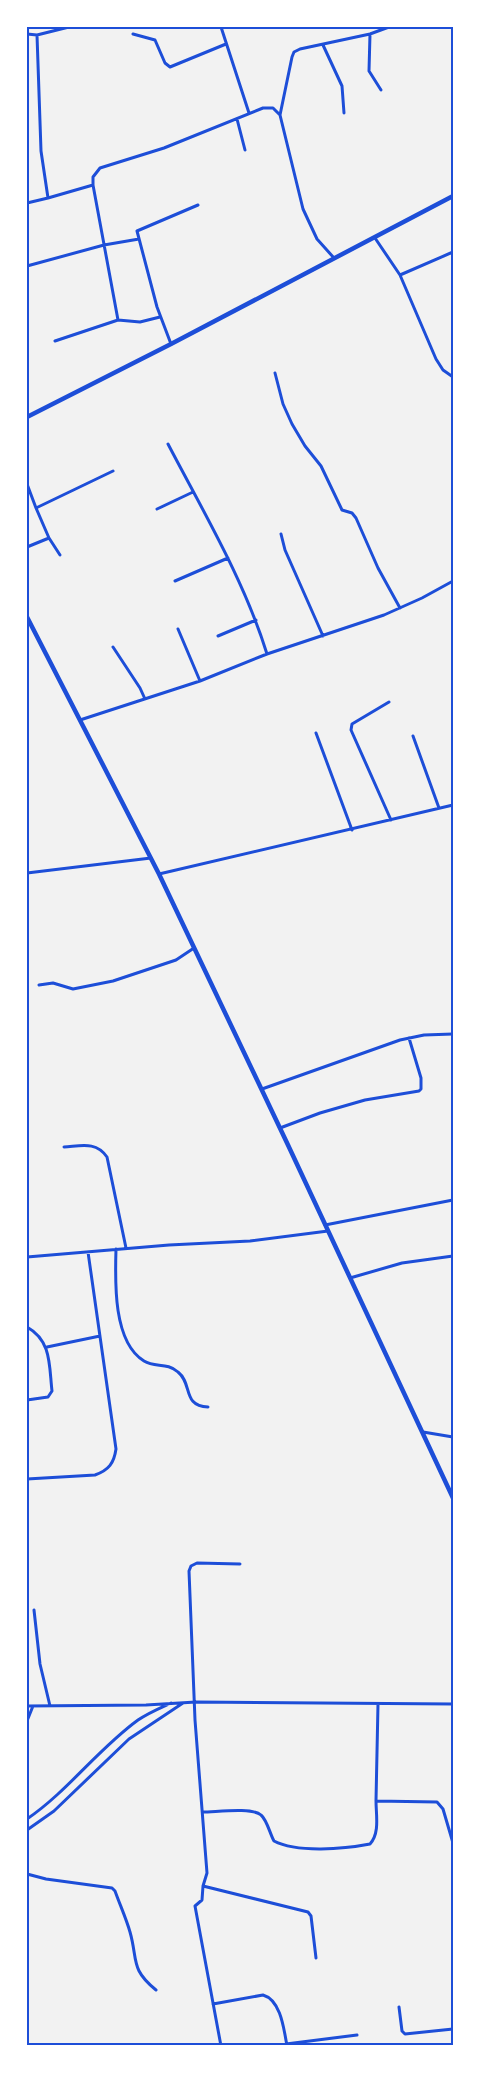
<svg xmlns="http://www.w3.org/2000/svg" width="480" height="2073" font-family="'Times New Roman',serif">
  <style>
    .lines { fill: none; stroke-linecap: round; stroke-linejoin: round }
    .minor { stroke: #1d4ed8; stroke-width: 3 }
    .secondary { stroke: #1d4ed8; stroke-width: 4.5 }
    .neatline { fill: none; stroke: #1d4ed8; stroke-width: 2 }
  </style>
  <rect width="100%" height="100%" fill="#f2f2f2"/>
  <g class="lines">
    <path class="minor" d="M221 27 249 113
      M27 34 37 35 69 27
      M133 34 155 40 165 63 170 67 226 44
      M370 34 369 71 381 90
      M323 45 342 86 344 113
      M237 119 245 150
      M93 185V177L100 168 164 148 263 108H273L280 115
      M48 198 93 185 118 320
      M27 203 48 198 41 151 37 35
      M375 238 400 275 453 252
      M334 258 317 239 303 209 280 115 292 57 294 52 300 49 370 34 389 27
      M27 266 104 245 139 239
      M400 275 436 359 443 370 453 377
      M55 341 118 320 140 322 160 317
      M171 344 157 307 137 231 198 205
      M275 373 283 404 292 424 305 446 321 466 342 510 352 513 356 518 378 568 400 608
      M168 444C204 513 244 580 267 654
      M27 484 36 508
      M157 509 193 492
      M281 534 285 550 323 636
      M49 538 60 555
      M27 547 49 538 36 508 113 471
      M175 581 228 558
      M178 629 200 681
      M218 636 256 620
      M113 647 140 688 145 699
      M389 702 352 724 351 730 391 820
      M80 720 200 681 267 654 384 615 422 598 453 581
      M316 733 352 830
      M413 736 439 808
      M27 873 151 858
      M159 874 453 805
      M39 985 53 983 73 989 113 981 176 960 194 948
      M262 1089 400 1040 424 1035 453 1034
      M280 1128 320 1113 365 1100 419 1091 421 1089V1078L409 1038
      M64 1147C81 1146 96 1141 107 1157L126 1248
      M325 1225 453 1200
      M116 1249C115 1282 113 1342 144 1361 155 1368 167 1362 178 1372 193 1384 182 1406 208 1407
      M27 1257 169 1245 250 1241 328 1231
      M350 1278 402 1263 453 1256
      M27 1327C52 1341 49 1366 52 1391L48 1397 27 1400
      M47 1347 100 1336
      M423 1432 453 1437
      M27 1479 95 1475C109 1470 114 1463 116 1449L88 1252
      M34 1610 40 1664 50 1706
      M27 1706 146 1705 196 1702 453 1704
      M27 1721 33 1706
      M376 1801 378 1704
      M203 1812C216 1812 252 1807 261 1815 267 1820 270 1834 274 1841 297 1853 344 1849 370 1844 380 1833 376 1815 376 1801L437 1802 443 1809 453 1843
      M27 1819C68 1791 98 1749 138 1720 148 1713 160 1708 171 1703
      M27 1830 54 1811 129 1739 183 1703
      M27 1874 46 1879 112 1888 115 1891C120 1905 126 1918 130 1932 138 1960 130 1969 156 1990
      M203 1886 308 1912 311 1916 316 1958
      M213 2004 263 1995C281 2000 284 2030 287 2046
      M399 2007 402 2031 405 2034 453 2029
      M286 2044 357 2035
      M221 2046 195 1906 202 1900 203 1886 207 1873 195 1720 189 1571 191 1566 197 1563 240 1564"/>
    <path class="secondary" d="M27 417 171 344 453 196
      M27 617 159 874 288 1145 453 1498"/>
  </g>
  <rect width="480" height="2073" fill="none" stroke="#ffffff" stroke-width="57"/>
  <rect x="28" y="28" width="424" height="2016" class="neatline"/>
</svg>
